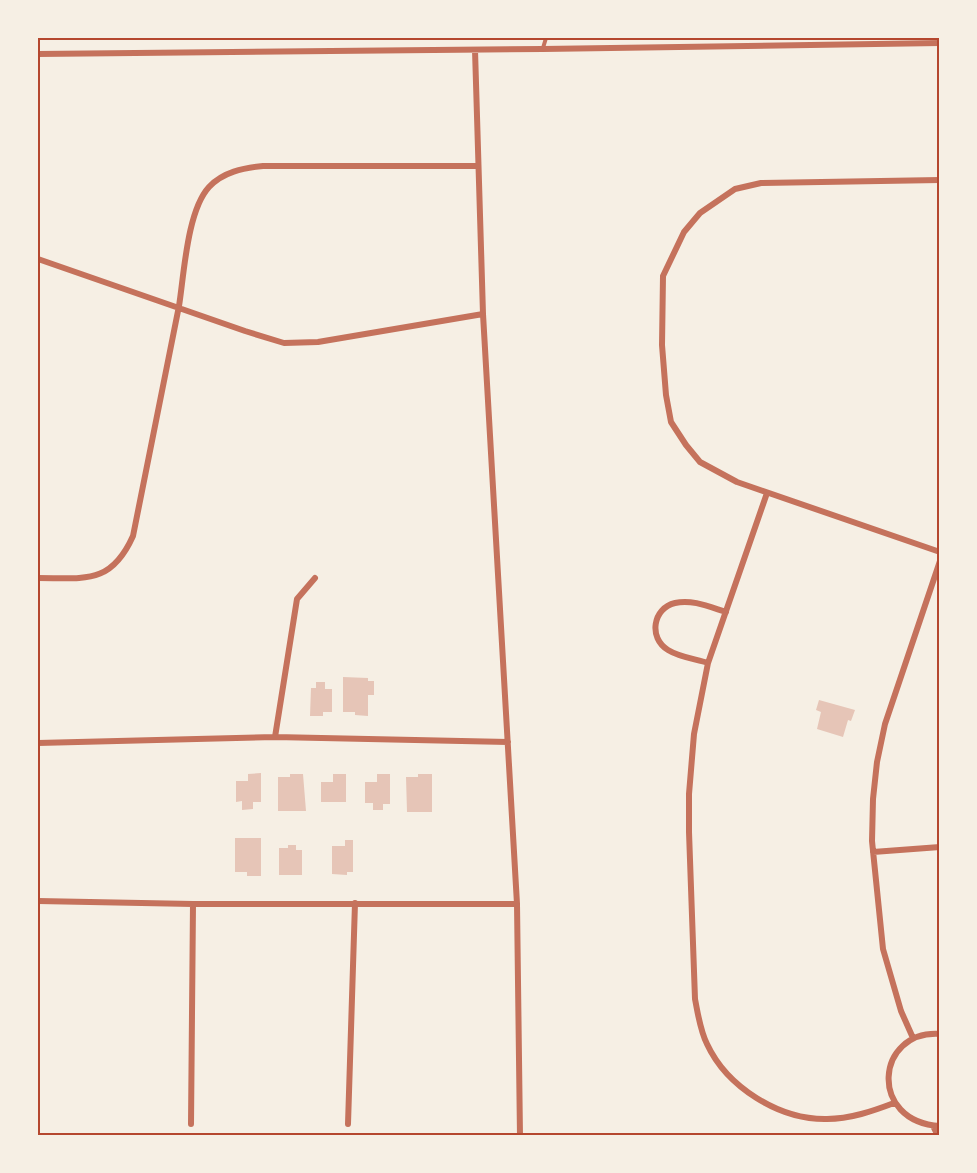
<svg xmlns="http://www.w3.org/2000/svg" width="977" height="1173" font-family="Helvetica,sans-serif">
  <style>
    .building { fill: #e6c5b7 }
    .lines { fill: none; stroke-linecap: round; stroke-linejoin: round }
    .service { stroke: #c5725c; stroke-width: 4 }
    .minor { stroke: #c5725c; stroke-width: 6 }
    .neatline { fill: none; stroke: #b5482f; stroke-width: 2 }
  </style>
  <rect width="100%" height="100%" fill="#f6efe4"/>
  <path class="building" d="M343 677 368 678V681H374V695H368V716L355 715V712H343Z
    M316 682H325V689H332V712H323V716H310L311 688H316Z
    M819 700 855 710 851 721 848 720 843 737 817 729 821 712 816 710Z
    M261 773V802H253V809L242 810V801L236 802V781H248V774Z
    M290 774H303L306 811H278V777H290Z
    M333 774H346V802H321V782H333Z
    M377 774H390V804H383V810H373V803H365V782H377Z
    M418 774H432V812H407L406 777H418Z
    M235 838H261V876H247V872H235Z
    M345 840H353V872H347V875L332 874V846H345Z
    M288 845H296V850H302V875H279V848H288Z"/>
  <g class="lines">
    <path class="service" d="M543 48 546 38"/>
    <path class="minor" d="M475 50 483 314 517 904 520 1136
      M38 54 543 49 940 43
      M940 180 761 183 735 189 700 213 684 232 663 276 662 345 666 395 671 422 686 445 700 462 737 482 940 552
      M38 259 245 331 284 343 318 342 483 314
      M767 493 708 663 694 734 689 794V832L695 999C698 1014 700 1030 707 1044 727 1087 779 1120 827 1119 850 1119 873 1111 894 1103
      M38 578C85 578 111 585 133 536 148 459 164 383 179 306 184 275 187 211 209 187 223 172 243 168 263 166H478
      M708 663C695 659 679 657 668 650 648 638 653 608 675 603 692 599 710 607 726 612
      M275 737 297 599 315 578
      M38 743 275 737 508 742
      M873 852 940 847
      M38 901 193 904H517
      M940 1034C875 1030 868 1122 940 1126
      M913 1038 901 1011 883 949 872 841 873 799 877 762 885 724 940 561
      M191 1124 193 904
      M348 1124 355 903
      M933 1126 938 1136"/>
  </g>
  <rect width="977" height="1173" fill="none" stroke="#f6efe4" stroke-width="78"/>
  <rect x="39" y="39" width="899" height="1095" class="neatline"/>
</svg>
